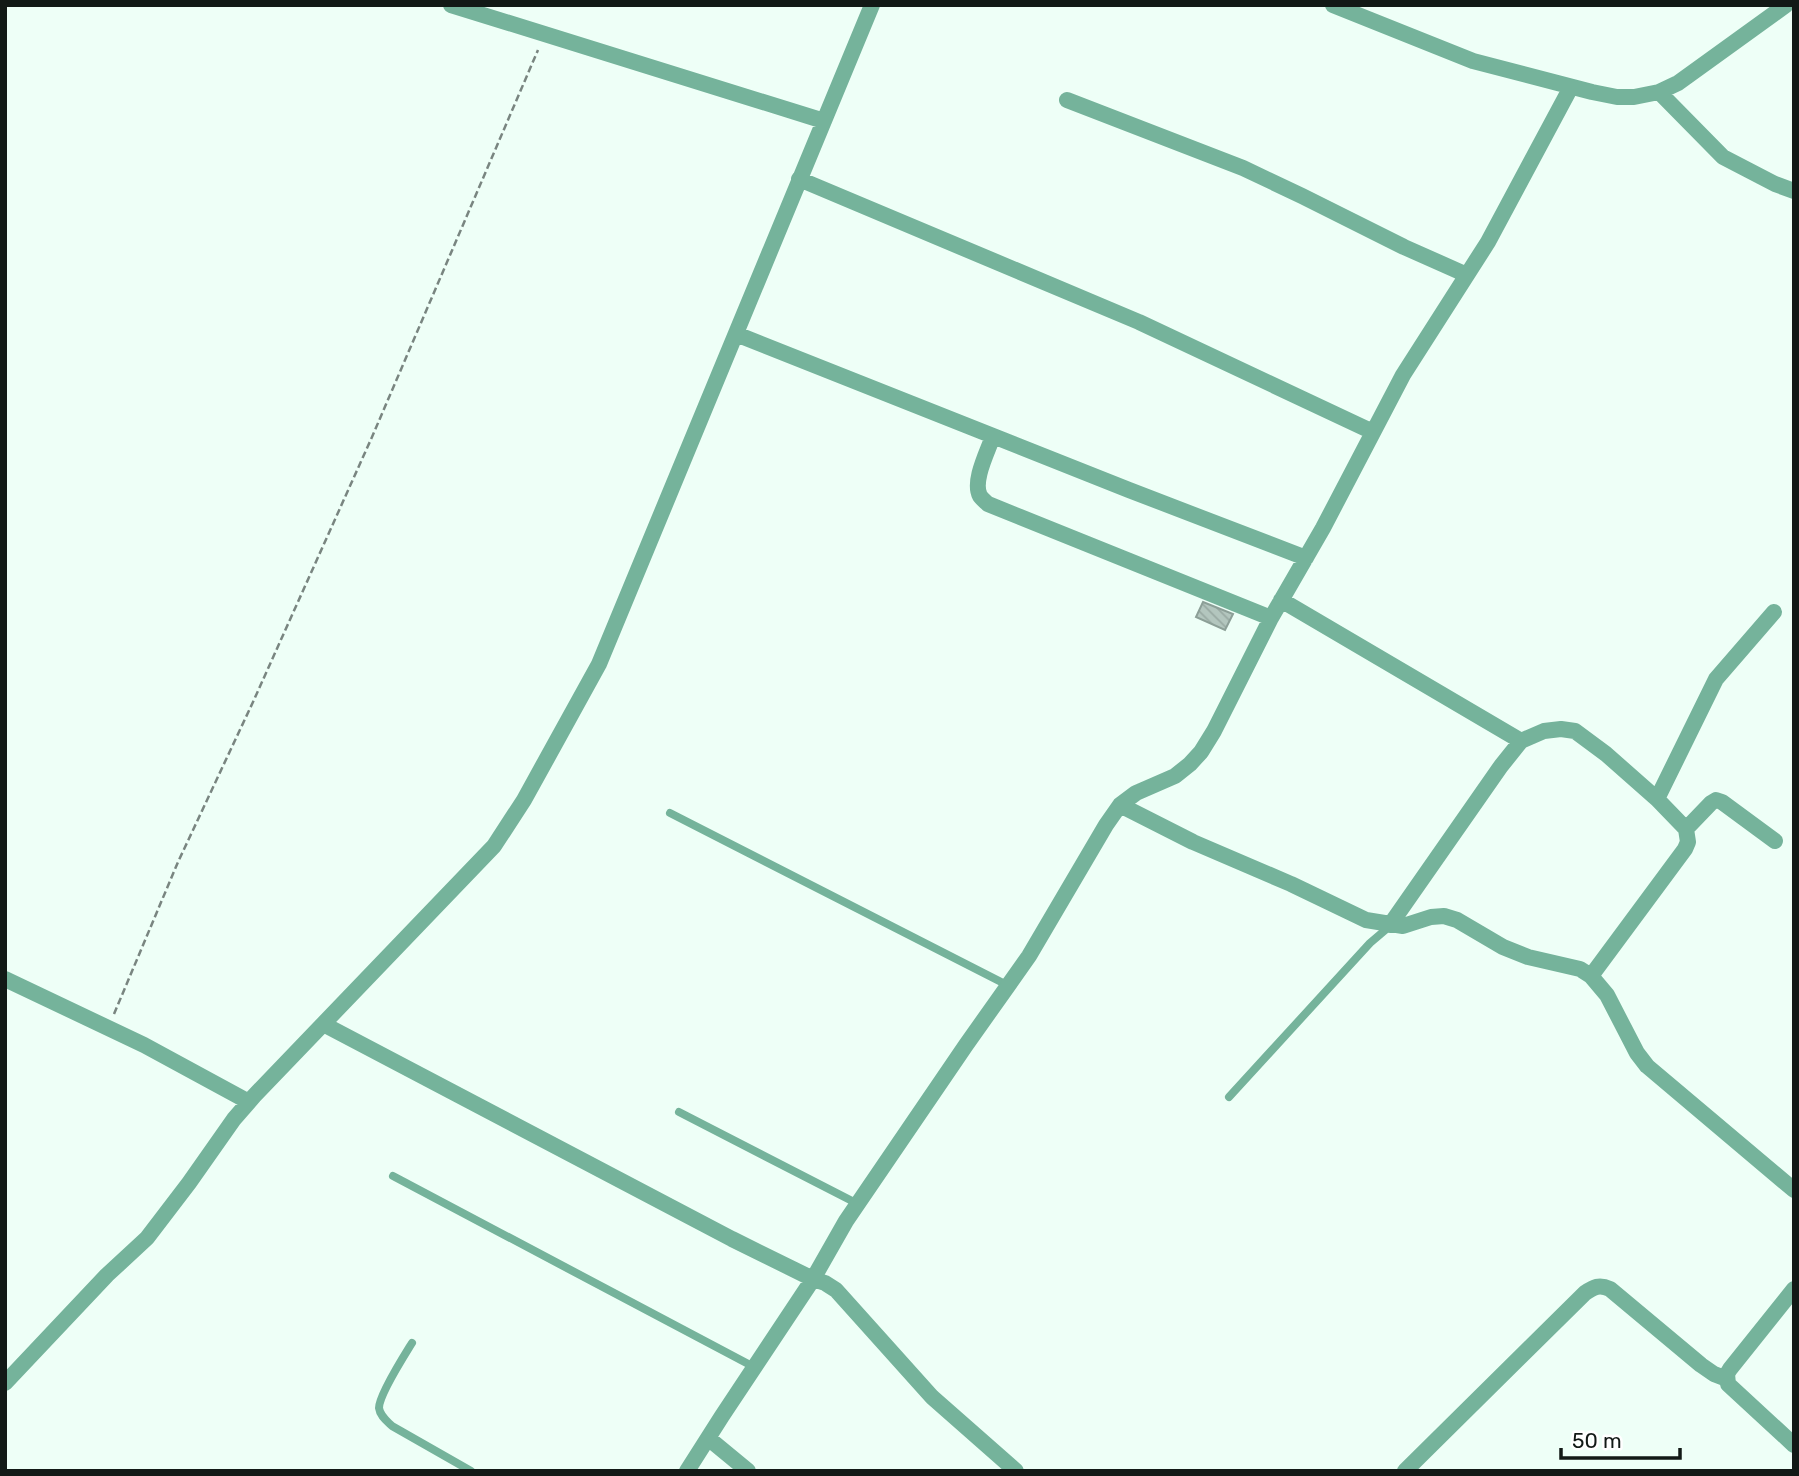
<svg xmlns="http://www.w3.org/2000/svg" width="1799" height="1476" font-family="Rubik,sans-serif">
  <style>
    .building { fill: url(#building-back-hatch); stroke: #8c9f97; stroke-width: 2 }
    .lines { fill: none; stroke-linecap: round; stroke-linejoin: round }
    .path { stroke: #798580; stroke-width: 2.5; stroke-dasharray: 7 3.5; stroke-linecap: butt }
    .service { stroke: #75b39b; stroke-width: 8 }
    .minor { stroke: #75b39b; stroke-width: 16 }
  </style>
  <defs>
    <pattern id="building-back-hatch" width="6" height="6" patternUnits="userSpaceOnUse" patternTransform="scale(1.75)"><rect width="6" height="6" fill="#b3c6be"/><path d="M-1 5l2 2M0 0l6 6M5-1l2 2" fill="none" stroke="#99aaa3"/></pattern>
  </defs>
  <rect width="100%" height="100%" fill="#eefff7"/>
  <path class="building" d="M1203 602 1233 614 1225 630 1196 617Z"/>
  <g class="lines">
    <path class="path" d="M114 1014 178 862 253 702 372 437 538 50"/>
    <path class="service" d="M670 813 1009 986
      M1229 1097 1370 943 1390 926
      M679 1112 858 1204
      M393 1176 754 1367
      M412 1343C404 1356 379 1395 379 1408 380 1416 387 1421 392 1426L471 1471"/>
    <path class="minor" d="M451 5 824 121
      M1333 5 1473 61 1592 92 1617 97H1634L1659 92 1678 83 1786 5
      M1659 92 1723 157 1775 184 1794 191
      M1067 100 1243 168 1302 196 1404 247 1467 275
      M799 179 1139 322 1373 432
      M736 334 1129 490 1306 558
      M993 436C988 451 972 481 980 496 982 499 986 502 988 504L1271 618
      M1281 600 1521 741
      M1657 799 1716 679 1774 612
      M1120 805 1193 842 1291 884 1366 920 1403 926 1431 917 1444 916 1457 920 1503 947 1528 957 1580 969 1591 976 1607 995 1637 1053 1647 1066 1794 1190
      M1686 829 1711 803 1716 800 1722 802 1775 841
      M1390 925 1501 766 1521 741 1544 731 1561 729 1575 731 1606 754 1657 799 1686 829 1688 842 1685 849 1591 976
      M5 979 144 1045 249 1102
      M325 1025 732 1239 813 1279 825 1283 836 1290 932 1397 1016 1471
      M1794 1289 1730 1369 1727 1374 1728 1384 1794 1445
      M5 1383 107 1275 147 1238 189 1183 234 1119 254 1096 494 846 524 800 599 664 872 5
      M708 1438 748 1471
      M687 1471 722 1416 813 1279 846 1221 966 1045 1029 956 1106 825 1120 805 1136 793 1175 776 1190 764 1201 752 1214 731 1271 618 1323 528 1403 375 1488 242 1571 87
      M1405 1471 1585 1293C1594 1287 1599 1284 1610 1289L1701 1365 1714 1374 1727 1379"/>
  </g>
  <rect width="1799" height="1476" fill="none" stroke="#121916" stroke-width="14"/>
  <path d="M1561 1448v10h119v-10" fill="none" stroke="#121916" stroke-width="3.5"/>
  <text x="1572" y="1448" font-size="21" fill="#121916" stroke="#ffffff" stroke-width="5" paint-order="stroke">50 m</text>
</svg>
